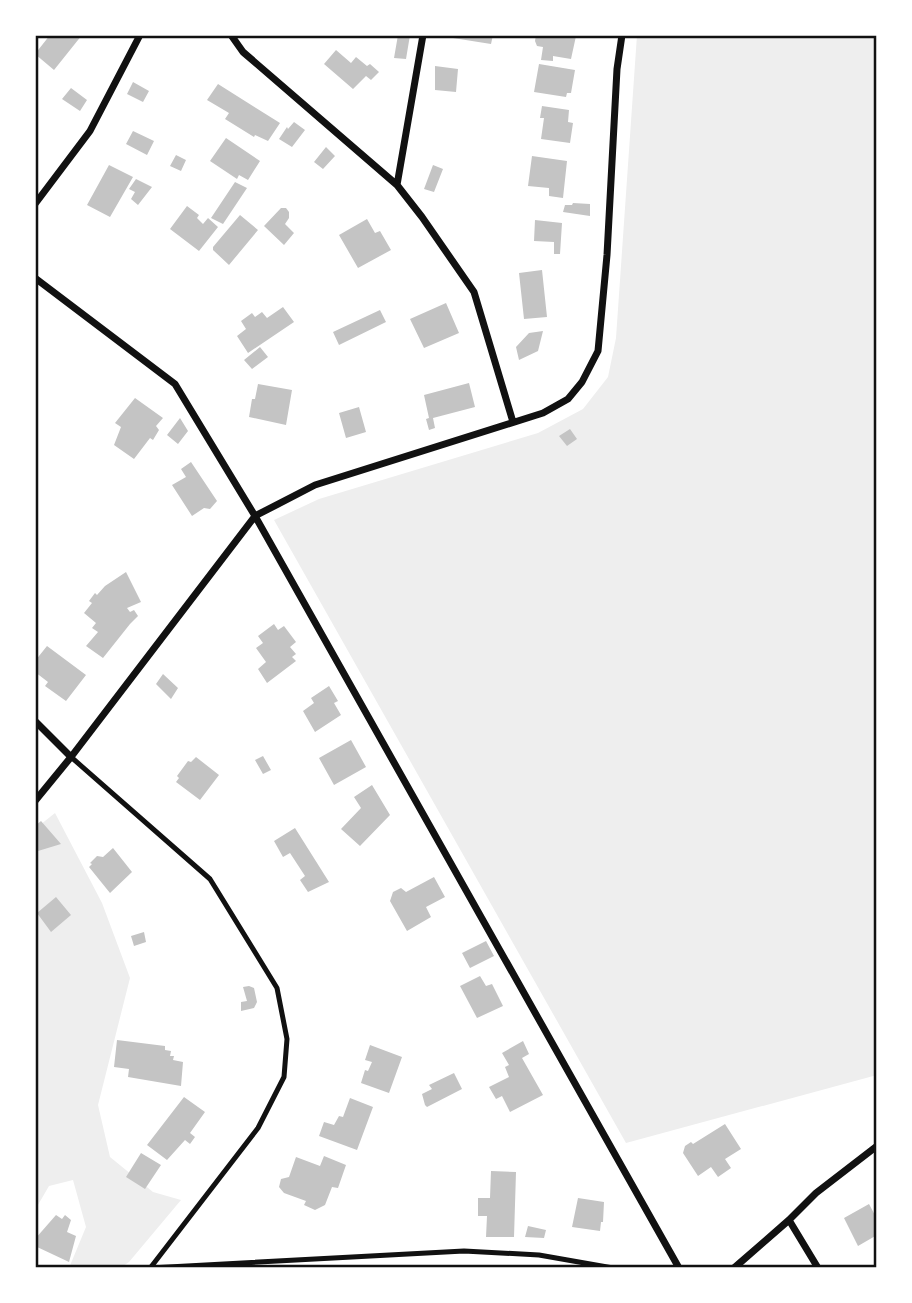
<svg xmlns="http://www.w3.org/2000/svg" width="912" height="1303" font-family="'Alegreya Sans',sans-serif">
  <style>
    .green { fill: #eee }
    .building { fill: #c4c4c4 }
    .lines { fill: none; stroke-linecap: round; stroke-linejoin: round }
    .service { stroke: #111; stroke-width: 5 }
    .minor { stroke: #111; stroke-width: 7 }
    .neatline { fill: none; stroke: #111; stroke-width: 2.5 }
  </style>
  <rect width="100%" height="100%" fill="#fff"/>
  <path class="green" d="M637 35H877V1075L626 1143 274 520 319 499 538 433 583 409 608 377 616 338Z
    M55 813 102 903 130 978 98 1105 110 1157 153 1192 181 1200 129 1262 120 1268H69L86 1227 73 1180 49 1186 35 1210V829Z"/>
  <path class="building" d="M50 35H82L54 70 35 54Z
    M398 35H410L406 59 394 58Z
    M454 35H493L491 44 453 38Z
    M536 35 576 36 571 59 553 56V61L541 60 543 47 537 46 535 41Z
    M336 50 351 63 356 57 367 66 370 64 379 72 371 80 366 76 353 89 324 64Z
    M539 64 575 70 571 93H567L566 97 534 92Z
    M435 66 458 69 456 92 435 90Z
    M133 82 149 91 143 102 127 94Z
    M218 84 280 123 268 141 255 135 254 137 225 119 229 113 207 100Z
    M71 88 87 100 80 111 62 99Z
    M542 106 569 110 568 122 573 123 570 143 541 139 544 118H540Z
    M294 122 305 130 292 147 279 139 287 127 288 129Z
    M133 131 154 141 147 155 126 144Z
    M226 138 260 161 248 180 239 175 237 179 210 161Z
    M326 147 335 156 323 169 314 162Z
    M176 155 186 160 181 171 170 166Z
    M532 156 567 161 563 198 549 196V188L528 186Z
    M109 165 133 177 110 217 87 205Z
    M433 165 443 169 434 192 424 189Z
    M136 179 152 187 138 205 131 199 135 192 129 189Z
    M235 182 247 188 223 224 211 218Z
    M573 203 590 204V216L563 212 565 205H572Z
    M187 206 199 215 197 218 203 224 208 218 218 227 199 251 170 229Z
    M281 208H286L289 212V218L285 224 294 233 284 245 264 226Z
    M240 215 258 230 229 265 213 250V247Z
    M367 219 375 233 380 231 391 250 358 268 339 235Z
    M535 220 562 223 560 254H554V242L534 241Z
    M542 270 547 317 524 319 519 273Z
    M446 303 459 333 424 348 410 319Z
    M283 307 294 322 248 353 237 336 246 329 241 321 252 313 255 317 262 312 267 318Z
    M380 310 386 322 339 345 333 332Z
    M543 331 538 351 519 360 516 347 529 333Z
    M260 347 268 357 252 369 244 360Z
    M469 383 475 407 433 418 435 428 429 430 426 419 429 418 424 395Z
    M258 384 292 390 286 425 249 417 252 399H255Z
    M135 398 163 418 156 426 159 430 153 440 150 438 134 459 114 445 121 427 115 423Z
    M359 407 366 432 346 438 339 413Z
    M180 418 188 431 178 444 167 435Z
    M570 429 577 439 567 446 559 436Z
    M191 462 217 501 210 509 204 508 192 516 172 485 186 477 181 469Z
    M126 572 141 602 127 608 130 612 134 610 138 616 130 624 103 658 86 646 98 632 92 628 96 623 84 613 92 603 89 601 95 593 97 595 105 586Z
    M274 624 278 630 284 626 296 642 290 647 296 654 292 657 296 661 267 683 258 669 266 662 256 648 263 643 258 636Z
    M47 646 86 675 66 701 45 686 48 682 35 672V661Z
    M163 674 178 688 171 699 156 684Z
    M329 686 338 701 334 703 341 715 315 732 303 711 314 703 311 698Z
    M351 740 366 767 334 785 319 758Z
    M263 756 271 770 263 774 255 760Z
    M196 757 219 775 200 800 176 782 179 778 177 776 188 761 191 762Z
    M372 785 390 815 360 846 341 829 361 808 354 797Z
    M41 821 61 844 38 851 35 826Z
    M295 828 329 882 308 892 300 880 305 876 290 853 283 857 274 841Z
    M113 848 132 872 110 893 89 867 92 864 90 863 97 856 103 857Z
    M434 877 445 897 426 907 431 917 407 931 390 901 393 892 401 888 406 892Z
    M56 897 71 915 51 932 37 913Z
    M144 932 146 942 134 946 131 936Z
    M486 941 494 956 470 968 462 953Z
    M480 976 486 986 492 984 503 1006 477 1018 460 986Z
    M249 986 254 988 257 1002 254 1008 241 1011V1002L247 1001 243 987Z
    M117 1040 165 1046V1050L171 1051 170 1056H174L173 1060 183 1062 181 1086 128 1077 129 1069 114 1067Z
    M523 1041 529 1054 522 1058 543 1095 510 1112 502 1096 496 1099 489 1087 509 1077 505 1067 509 1065 502 1053Z
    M370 1045 402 1057 389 1093 361 1083 365 1070 368 1071 372 1062 365 1060Z
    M454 1073 462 1089 427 1107 425 1105 422 1094 432 1089 429 1085Z
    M184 1097 205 1112 190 1133 195 1137 190 1144 185 1140 167 1160 147 1145Z
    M350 1098 373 1107 357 1150 319 1136 324 1122 334 1125 339 1116 343 1117Z
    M725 1124 741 1149 725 1159 731 1168 718 1177 711 1167 698 1176 683 1153 685 1146 691 1142 693 1144Z
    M141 1153 161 1165 145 1189 126 1177Z
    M324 1156 346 1165 338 1188 332 1187 325 1205 315 1210 304 1205 306 1201 284 1193 279 1187 281 1179 289 1177 296 1157 320 1166Z
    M491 1171 516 1172 514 1237H486L487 1216H478V1198H490Z
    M578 1198 604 1202 603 1222H601L600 1231 572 1227Z
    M869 1204 877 1219V1235L858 1246 844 1218Z
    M56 1215 62 1219 65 1215 71 1220 67 1232 76 1236 69 1262 35 1246 37 1243 35 1239Z
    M528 1226 546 1230 544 1238 525 1237Z"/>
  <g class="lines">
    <path class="service" d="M71 757 210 879 277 988 287 1039 284 1077 258 1128 151 1267
      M150 1268 464 1251 539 1255 613 1268"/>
    <path class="minor" d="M231 35 243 52 397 185 422 217 474 292 513 422
      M397 185 423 35
      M35 204 90 131 140 35
      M35 278 175 384 255 516 679 1268
      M35 721 71 757
      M35 801 71 757 255 516 315 485 543 413 568 399 582 382 598 351 607 255 617 69 622 35
      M789 1220 818 1268
      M734 1268 789 1220 816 1193 877 1146"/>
  </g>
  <rect width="912" height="1303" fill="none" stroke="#ffffff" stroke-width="74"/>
  <rect x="37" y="37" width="838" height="1229" class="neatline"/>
</svg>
